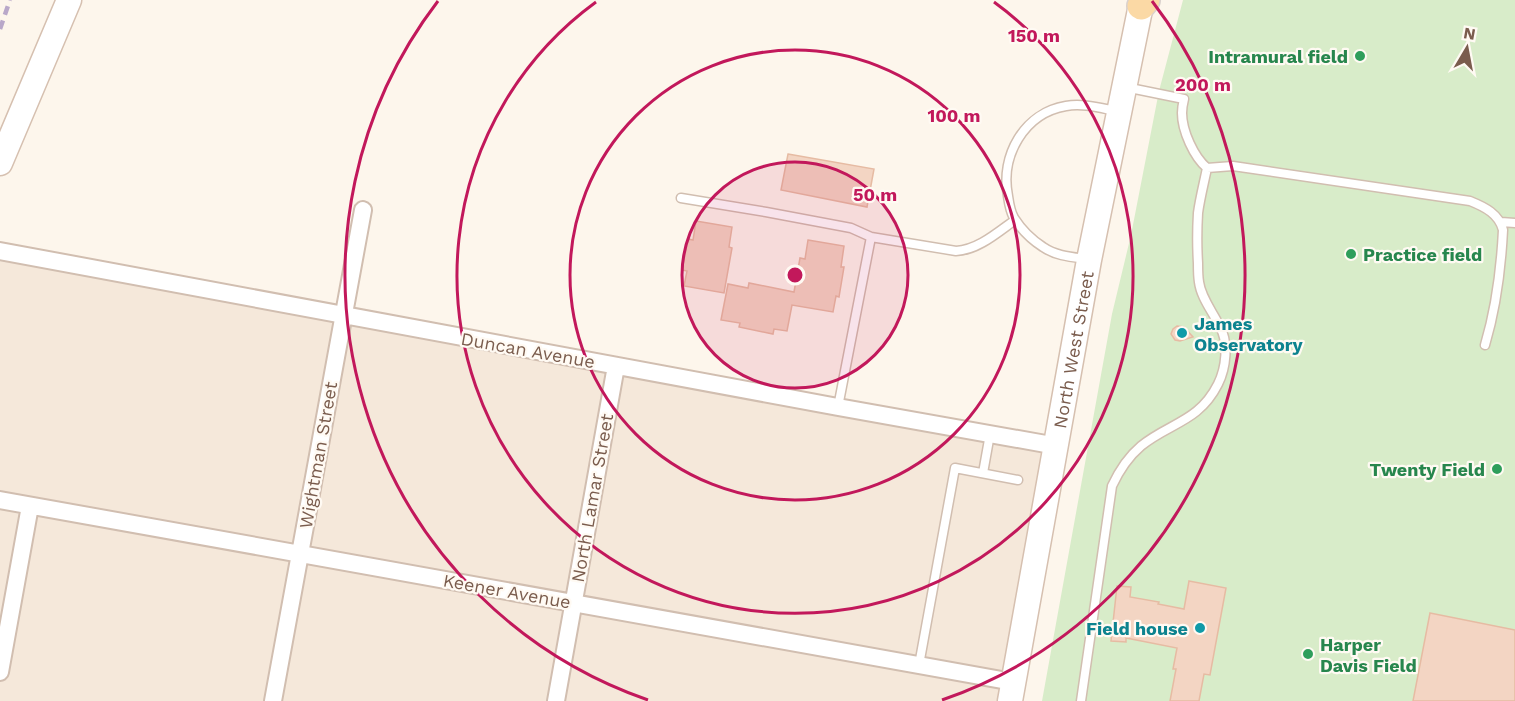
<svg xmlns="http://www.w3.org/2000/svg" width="1515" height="701" font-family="'Work Sans',sans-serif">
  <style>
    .residential { fill: #f5e8da }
    .green { fill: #d8ecc9 }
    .building { fill: #f3d5c3; stroke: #e6bba3; stroke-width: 1.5 }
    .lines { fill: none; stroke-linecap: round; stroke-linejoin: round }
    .lane-casing { stroke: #d1beb0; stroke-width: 11 }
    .street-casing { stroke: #d1beb0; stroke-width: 20 }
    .secondary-casing { stroke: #d6c0b0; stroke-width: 27 }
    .primary-casing { stroke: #dad1cd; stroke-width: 30 }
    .lane { stroke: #fff; stroke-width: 8 }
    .street { stroke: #fff; stroke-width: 16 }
    .secondary { stroke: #fff; stroke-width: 24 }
    .primary { stroke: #fbd9a5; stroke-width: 27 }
    .rail { stroke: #b9a8c9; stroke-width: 4.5; stroke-dasharray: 9 6; stroke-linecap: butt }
    .ring { fill: none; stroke: #c2185b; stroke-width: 3 }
    .leisure-dot { fill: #2e9e5b; stroke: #fffaf3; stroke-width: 2 }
    .culture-dot { fill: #0f9aa8; stroke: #fffaf3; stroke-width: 2 }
    .labels { text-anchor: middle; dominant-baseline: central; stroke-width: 4.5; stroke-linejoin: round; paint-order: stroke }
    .leisure-label { font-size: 18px; font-weight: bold; fill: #27864d; stroke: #fffaf3; text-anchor: end }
    .culture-label { font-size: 18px; font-weight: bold; fill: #0d838f; stroke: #fffaf3; text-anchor: start }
    .street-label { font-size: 18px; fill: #7a5c4d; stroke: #fffaf3 }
    .centre { fill: #c2185b; stroke: #fffaf3; stroke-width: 3 }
    .ring-label { font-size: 18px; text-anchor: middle; font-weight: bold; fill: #c2185b; stroke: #fffaf3; stroke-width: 4.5; stroke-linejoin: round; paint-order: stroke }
  </style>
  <rect width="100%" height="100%" fill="#fdf6ec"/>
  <path class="residential" d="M0 251 1057 446 1014 701H0Z"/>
  <path class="green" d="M1183 0H1515V701H1042L1112 314 1131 235 1159 91Z"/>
  <path class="building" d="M788 154 874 169 867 207 781 190Z
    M696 221 732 227 729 247 732 248 724 293 684 286 687 271 682 270 688 239 693 240Z
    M808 240 844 246 841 267H844L839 297 836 296 833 312 792 305 787 331 774 329 773 334 739 327 740 323 721 320 728 284 748 288 749 283 794 292 800 258 805 259Z
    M1177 326 1184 327 1193 337 1180 341 1175 340 1171 334 1173 329Z
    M1189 581 1226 588 1210 675 1204 674 1199 701H1170L1176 669H1173L1177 648 1126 638V642L1111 641 1117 586 1131 587 1130 597 1159 602 1158 604 1184 609Z
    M1430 613 1515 630V701H1413Z"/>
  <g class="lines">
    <defs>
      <path id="lane" d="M1125 87 1184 99C1183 103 1182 108 1182 113 1182 131 1194 157 1207 168
        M681 198 766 212 851 228 871 237 956 251C978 250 998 232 1015 220
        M1501 222 1515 223
        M1087 259C1072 257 1056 256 1043 247 1032 240 1021 229 1014 218 1010 211 1009 203 1008 196 1000 156 1024 113 1066 106 1083 103 1100 108 1116 111
        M838 407 871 237
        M983 473 990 434
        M919 665 955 468 1018 480
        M1081 701 1112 486C1119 471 1128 457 1141 446 1169 423 1199 422 1218 384 1226 368 1229 343 1220 327 1213 312 1201 298 1199 282 1198 276 1198 269 1198 263 1197 247 1197 230 1198 213 1200 198 1204 183 1207 168L1233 166 1470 201C1485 207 1499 214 1503 230 1501 270 1496 308 1485 345"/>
      <path id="street" d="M0 251 838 407 1057 446
        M0 500 1013 682
        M0 672 30 506
        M273 701 363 210
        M556 701 616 366"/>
      <g id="secondary">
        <path d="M0 163 69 0"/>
        <path id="s1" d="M1010 701 1089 260 1142 0"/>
      </g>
      <path id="primary" d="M1141 6 1146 0"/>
    </defs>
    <use href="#lane" class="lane-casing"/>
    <use href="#street" class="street-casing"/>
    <use href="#secondary" class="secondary-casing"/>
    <use href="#primary" class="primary-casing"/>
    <use href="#lane" class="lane"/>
    <use href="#street" class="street"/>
    <use href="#secondary" class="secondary"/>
    <use href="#primary" class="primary"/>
    <path class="rail" d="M0 29 10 0"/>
  </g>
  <circle cx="795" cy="275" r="113" fill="#c2185b" fill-opacity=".12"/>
  <g class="ring">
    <circle cx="795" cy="275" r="113"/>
    <circle cx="795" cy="275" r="225"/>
    <path d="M994 2A338 338 0 1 1 596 2"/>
    <path d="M648 700A450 450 0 0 1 438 1M1152 1A450 450 0 0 1 942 700"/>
  </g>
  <g class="leisure-dot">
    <circle cx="1360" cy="56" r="6"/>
    <circle cx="1351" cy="254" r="6"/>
    <circle cx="1497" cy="469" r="6"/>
    <circle cx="1308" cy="654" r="6"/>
  </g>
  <g class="culture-dot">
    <circle cx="1182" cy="333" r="6"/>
    <circle cx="1200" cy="628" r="6"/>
  </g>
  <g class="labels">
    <g class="leisure-label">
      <text x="1348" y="56">Intramural field</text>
      <text x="1363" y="254" text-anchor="start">Practice field</text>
      <text x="1485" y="469">Twenty Field</text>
      <text x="1320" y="644" text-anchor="start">Harper<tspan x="1320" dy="21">Davis Field</tspan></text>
    </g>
    <g class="culture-label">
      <text x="1194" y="323">James<tspan x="1194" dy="21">Observatory</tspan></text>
      <text x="1188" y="628" text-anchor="end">Field house</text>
    </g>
    <g class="street-label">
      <text transform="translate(528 350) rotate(10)">Duncan Avenue</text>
      <text stroke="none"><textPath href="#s1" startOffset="357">North West Street</textPath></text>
      <text transform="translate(318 455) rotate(-80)">Wightman Street</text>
      <text transform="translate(592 498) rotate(-80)">North Lamar Street</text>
      <text transform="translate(507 591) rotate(10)">Keener Avenue</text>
    </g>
  </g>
  <circle cx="795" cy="275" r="9" class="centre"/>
  <g class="ring-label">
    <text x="1034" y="42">150 m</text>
    <text x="1203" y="91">200 m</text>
    <text x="954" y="122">100 m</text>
    <text x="875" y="201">50 m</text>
  </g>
  <g transform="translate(1467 48) rotate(10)" stroke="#fffaf3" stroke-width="4.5" paint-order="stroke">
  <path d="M0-4.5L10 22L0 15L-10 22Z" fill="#7a5c4d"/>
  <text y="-9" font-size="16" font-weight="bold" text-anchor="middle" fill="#7a5c4d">N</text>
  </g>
</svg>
